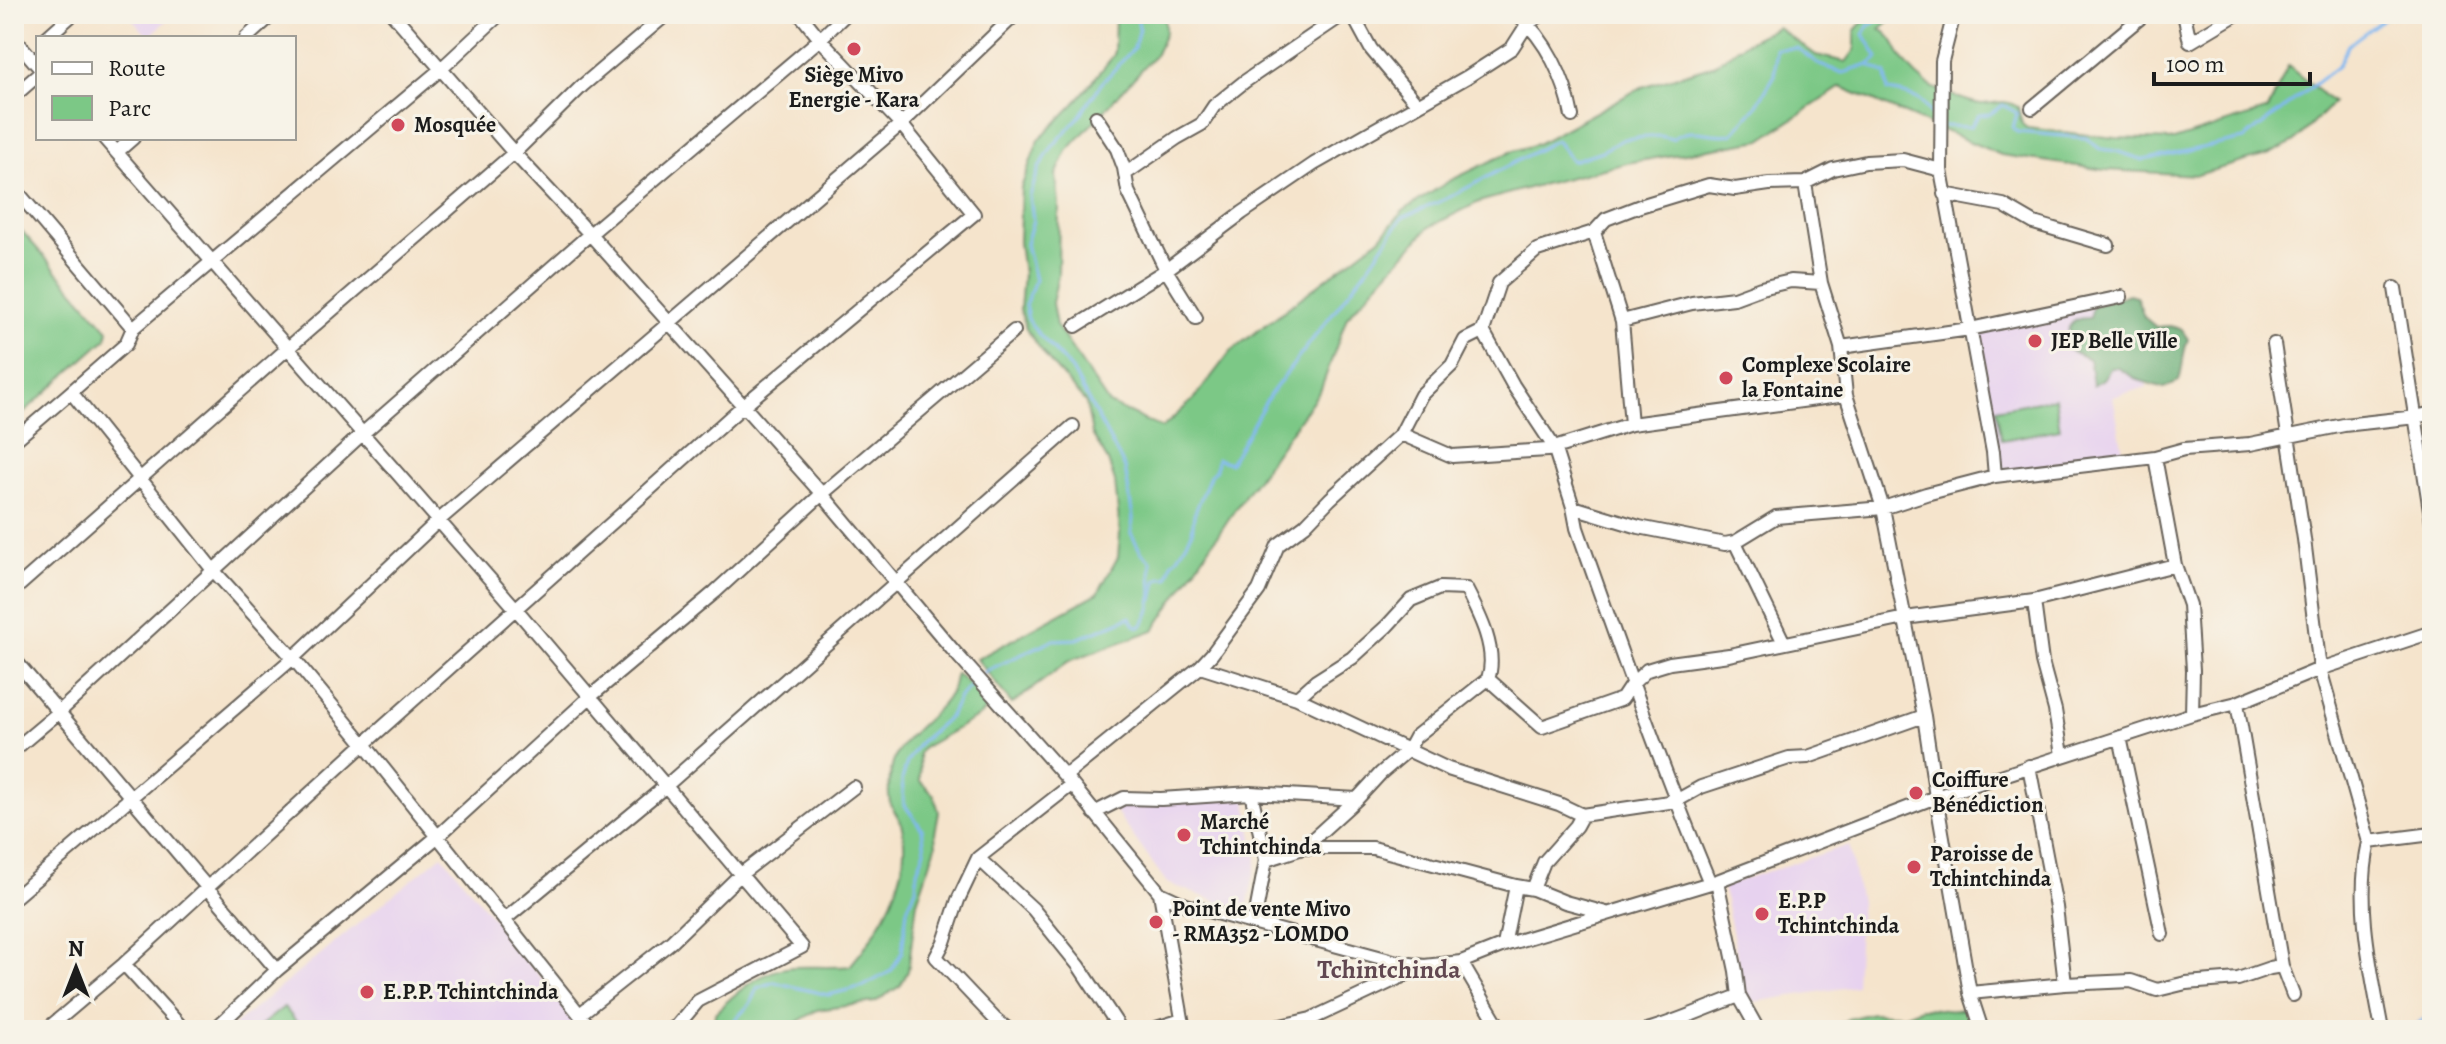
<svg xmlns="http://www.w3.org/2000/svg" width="2446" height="1044" font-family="Alegreya,serif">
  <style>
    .built { fill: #e7d2ef }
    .green { fill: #7cc886; stroke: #4c7251; stroke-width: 2 }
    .forest { fill: #65ac73; stroke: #406448; stroke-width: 2 }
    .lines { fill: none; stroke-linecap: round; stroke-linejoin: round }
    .stream { stroke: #80b8f0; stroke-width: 3 }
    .minor-casing { stroke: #68625a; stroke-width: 16 }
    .minor { stroke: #fff; stroke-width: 12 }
    .poi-dot { fill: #d1495b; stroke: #f7f3e8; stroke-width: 3 }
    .labels { text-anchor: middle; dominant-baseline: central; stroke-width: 6; stroke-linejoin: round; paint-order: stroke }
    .poi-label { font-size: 22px; font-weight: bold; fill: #1c1c1c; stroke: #f7f3e8; text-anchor: start }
    .quarter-label { font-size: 26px; font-weight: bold; fill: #614851; stroke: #f7f3e8 }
  </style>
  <rect width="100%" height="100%" fill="#f7f3e8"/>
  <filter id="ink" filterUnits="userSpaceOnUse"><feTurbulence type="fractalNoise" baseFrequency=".0125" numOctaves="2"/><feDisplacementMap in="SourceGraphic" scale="16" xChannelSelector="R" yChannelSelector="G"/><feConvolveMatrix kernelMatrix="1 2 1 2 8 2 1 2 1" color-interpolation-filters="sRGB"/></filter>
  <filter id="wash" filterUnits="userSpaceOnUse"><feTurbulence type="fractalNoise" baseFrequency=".006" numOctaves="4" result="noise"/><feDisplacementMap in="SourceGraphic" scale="32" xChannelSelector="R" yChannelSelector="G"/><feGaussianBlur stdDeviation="1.8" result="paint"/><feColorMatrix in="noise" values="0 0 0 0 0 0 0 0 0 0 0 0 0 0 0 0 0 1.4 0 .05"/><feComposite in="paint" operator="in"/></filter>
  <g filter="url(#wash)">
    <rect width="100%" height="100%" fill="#f5e4cc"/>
    <path class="built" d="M127 14H173L149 37Z
      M2134 300 2147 387 2113 397 2123 452 2003 472 1978 334 2093 306Z
      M1246 798 1257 860 1246 912 1167 883 1115 811 1125 804Z
      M1849 845 1860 902 1856 986 1747 1003 1723 886Z
      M442 855 584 1030H228Z"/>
    <path class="green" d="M1115 14H1165V33L1156 54 1067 151 1056 175 1059 204 1058 276 1052 303 1056 325 1109 404 1162 428 1195 398 1231 351 1380 238 1403 211 1449 181 1510 152 1537 144 1642 87 1714 65 1745 43 1777 27 1816 55 1846 62 1855 50V30L1870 14H1898L1880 29C1893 36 1895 46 1902 58 1910 70 1921 81 1934 88 1943 92 1973 104 1982 104 1998 104 2003 98 2018 107L2022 124 2027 128 2116 138 2174 140 2268 110 2288 66 2333 103 2295 141 2270 154 2197 175 2105 170 2001 155 1841 87 1761 140 1627 163 1528 188 1479 202 1429 227 1347 317 1321 389 1236 508 1154 630 1069 661 1012 704 977 659 1098 593 1118 557 1120 532 1115 482 1108 461 1092 434 1086 403 1050 362 1026 329 1020 309 1023 274 1019 242 1021 188 1038 141 1074 104 1114 55Z
      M14 222 108 330 106 339 14 421Z
      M2055 398 2060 429 2002 440 1996 409Z
      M956 673 976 690 990 707 979 716 923 748 919 753 920 781 934 795 939 812 935 833 936 846 917 902 908 971 900 986 875 1002 817 1010 796 1023 791 1030H714L715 1013C735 993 761 970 792 967 811 966 831 968 850 966 880 931 913 874 902 827 900 818 895 813 891 805 886 793 890 775 893 763 903 732 937 718 951 691 954 686 954 679 956 673Z
      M284 1007 303 1030H255Z
      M1921 1008C1935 1007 1951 1014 1964 1008L1973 1030H1830L1848 1019 1872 1013 1904 1015Z"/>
    <path class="forest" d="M2129 294 2136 296 2144 317 2156 327 2170 326 2181 329 2188 339C2182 353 2184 366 2179 381L2164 388 2138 380 2118 368H2111L2103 379 2093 385 2089 359 2069 350C2064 331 2068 317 2090 318L2093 306Z"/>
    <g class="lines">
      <path class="stream" d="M1869 65 1878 58 1864 34 1868 26 1891 14
        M1944 126 1970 127 1979 115 1990 114 2003 105 2017 113 2013 128 2017 132 2086 138 2100 149 2116 151 2144 160 2244 139 2338 66 2348 45 2390 14
        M1153 600 1157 581 1161 578H1168L1172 563 1178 557 1192 533 1194 515 1210 476 1216 469 1217 459 1230 463 1269 396 1369 266 1402 218 1450 197 1556 140 1572 161 1602 151 1624 139 1660 136 1672 139C1696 124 1706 138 1732 134L1755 108 1775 75 1776 49 1797 48 1820 65 1843 73 1869 65 1886 74 1888 91C1916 95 1924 99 1937 124
        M981 676 986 671 1052 640 1077 639 1130 617 1135 625 1140 627C1158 608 1150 585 1151 561L1141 552 1131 533 1133 518 1125 468 1072 370 1036 331 1028 319 1025 305 1035 280 1026 244 1033 220 1030 196 1039 168 1053 146 1079 117 1101 84 1134 48 1139 28 1137 14
        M731 1030 733 1022 750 1004 757 988 774 982 828 995 864 986 891 971 902 952 907 909 916 888 917 871 925 850 922 829 904 804 902 780 907 762 919 743 950 716 959 697 976 681
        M2409 1030 2432 1014"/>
    </g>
  </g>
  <g filter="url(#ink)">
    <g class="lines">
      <defs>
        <path id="minor" d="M393 14 514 153 590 234 822 494 952 649 1065 776 1160 893 1186 905 1397 962 1424 966 1461 962 1504 945 1717 881 1936 797 2192 714 2237 703 2320 669 2432 632
          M1352 14 1371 49 1417 104
          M1517 14C1546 39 1565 78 1572 116
          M1954 14 1942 61 1941 170 1993 452 1995 476
          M2184 14 2190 42 2237 14
          M14 38 38 66
          M46 38 73 14
          M246 38 273 14
          M14 96 38 75
          M2032 108 2140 18 2138 14
          M1096 117 1117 149 1124 168 1128 191 1166 270 1196 318
          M104 138 516 609 802 947 698 1001 677 1026 670 1030
          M117 152 133 138
          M1125 174 1177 138 1202 124 1214 106 1244 82 1344 14
          M1805 183 1821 283
          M14 188 133 328 126 344 71 392 213 570 293 658 364 744 592 1030
          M1944 194 2003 205 2034 223 2108 245
          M1594 232 1622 321 1631 424
          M2395 288 2432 523
          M1622 321 1692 303 1734 298 1761 288 1791 281 1821 283 1841 347 1846 395 1883 508 1924 716 1936 797 1970 993 1982 1030
          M1076 326 1166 270 1242 213 1314 164 1467 77 1512 48 1528 23 1543 14
          M133 328 441 69 500 14
          M1483 331 1513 385 1554 447 1573 507 1577 528C1619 647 1661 766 1710 883
          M2274 344 2304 539 2320 669 2369 842 2432 834
          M1841 347 1970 329 2121 297
          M1401 434 1452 456 1548 450 1631 424 1846 395
          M14 441 71 392
          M2155 457 2175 565 2189 605 2193 670 2192 714
          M1573 507 1639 527 1725 544 1735 542 1776 517 1883 508 1926 494 1995 476 2155 457 2184 449 2250 444 2344 425 2416 417 2432 413
          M1735 542 1784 643
          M14 590 287 349 514 153 582 86 667 14
          M2034 601 2042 662 2055 710 2062 755
          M14 659 277 970
          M1200 667 1297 698 1448 769 1559 804 1582 815 1676 801 1701 787 1789 758 1808 757 1924 716
          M1488 679 1542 727 1622 699 1632 684 1647 670 1670 663 1729 655 1905 618 2034 601 2175 565
          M1297 698 1316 681 1352 658 1387 626 1411 600 1440 588 1466 589C1479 614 1498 650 1488 679L1415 737 1408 750 1381 773 1357 799 1303 848
          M2237 703 2282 966 2293 995
          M2120 737 2162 934
          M14 750 58 713 362 434 590 234 820 39 846 14
          M2029 766 2056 907 2065 984
          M1065 776 1200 667 1212 654 1259 590 1278 545 1305 525 1330 499 1401 434 1421 395 1452 365 1465 340 1483 331 1499 283 1537 250 1594 232 1606 219 1640 206 1709 185 1735 189 1769 184 1805 183 1833 169 1866 162 1903 160 1941 170
          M1251 793 1266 860 1254 923
          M1094 813 1124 798 1161 799 1251 793 1357 799
          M2369 842C2355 903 2371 970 2382 1030
          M978 858 1033 909 1079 966 1121 1030
          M1266 860 1303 848H1373L1516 886 1504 945
          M1717 881 1736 971 1739 996 1757 1028
          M1516 886 1533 889 1544 862 1576 826 1582 815
          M1533 889 1565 902 1606 913
          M1160 893 1184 1030
          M14 898 293 658 438 521 901 124 1016 14
          M504 920 667 785 1073 426
          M1461 962 1501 1030
          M124 964 184 1030
          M1970 993 2065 984 2131 981 2157 990 2186 983 2238 979 2270 968 2282 966
          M580 1014 671 942 741 874 854 787
          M46 1030 124 964 364 744 744 405 974 214 901 124 820 39 800 14
          M214 1030 277 970 437 837 591 696 715 592 822 494 1014 331
          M1009 1030 995 1019 936 957 944 942 958 900 978 858 1071 785
          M1150 1030 1182 1020
          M1263 1030 1311 1019 1424 966
          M1647 1030C1679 1021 1708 1007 1739 996"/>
      </defs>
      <use href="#minor" class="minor-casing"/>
      <use href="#minor" class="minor"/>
    </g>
  </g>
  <g class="poi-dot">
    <circle cx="854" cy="49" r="8"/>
    <circle cx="398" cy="125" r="8"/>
    <circle cx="2035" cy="341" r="8"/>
    <circle cx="1726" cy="378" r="8"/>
    <circle cx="1916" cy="793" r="8"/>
    <circle cx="1184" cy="835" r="8"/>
    <circle cx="1914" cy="867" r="8"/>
    <circle cx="1762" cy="914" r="8"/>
    <circle cx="1156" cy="922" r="8"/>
    <circle cx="367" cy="992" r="8"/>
  </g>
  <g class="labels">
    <g class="poi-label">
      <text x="854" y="75" text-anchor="middle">Siège Mivo<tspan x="854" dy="25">Energie - Kara</tspan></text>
      <text x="414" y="125">Mosquée</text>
      <text x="2051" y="341">JEP Belle Ville</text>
      <text x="1742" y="365">Complexe Scolaire<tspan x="1742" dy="25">la Fontaine</tspan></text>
      <text x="1932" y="780">Coiffure<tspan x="1932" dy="25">Bénédiction</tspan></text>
      <text x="1200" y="822">Marché<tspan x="1200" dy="25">Tchintchinda</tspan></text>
      <text x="1930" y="854">Paroisse de<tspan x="1930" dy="25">Tchintchinda</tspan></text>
      <text x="1778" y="901">E.P.P<tspan x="1778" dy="25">Tchintchinda</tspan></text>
      <text x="1172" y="909">Point de vente Mivo<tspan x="1172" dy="25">- RMA352 - LOMDO</tspan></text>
      <text x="383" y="992">E.P.P. Tchintchinda</text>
    </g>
    <g class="quarter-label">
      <text x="1389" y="969">Tchintchinda</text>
    </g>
  </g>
  <rect width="2446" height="1044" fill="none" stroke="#f7f3e8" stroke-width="48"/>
  <rect x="36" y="36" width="260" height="104" fill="#f7f3e8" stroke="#9f9d96" stroke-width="2"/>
  <rect x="52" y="62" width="40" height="12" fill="#ffffff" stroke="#9f9d96" stroke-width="2"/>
  <text x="108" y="76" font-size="24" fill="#1c1c1c">Route</text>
  <rect x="52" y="96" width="40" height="24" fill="#7cc886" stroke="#9f9d96" stroke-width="2"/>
  <text x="108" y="116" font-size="24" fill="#1c1c1c">Parc</text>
  <g transform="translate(76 968)" stroke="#f7f3e8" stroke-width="6" paint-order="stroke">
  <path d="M0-6L14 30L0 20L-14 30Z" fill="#1c1c1c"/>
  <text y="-12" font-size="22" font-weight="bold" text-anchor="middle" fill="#1c1c1c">N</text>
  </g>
  <path d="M2154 72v12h156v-12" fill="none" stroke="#1c1c1c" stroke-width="4"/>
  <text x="2166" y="72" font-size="24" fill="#1c1c1c" stroke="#f7f3e8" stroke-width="6" paint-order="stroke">100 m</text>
</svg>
